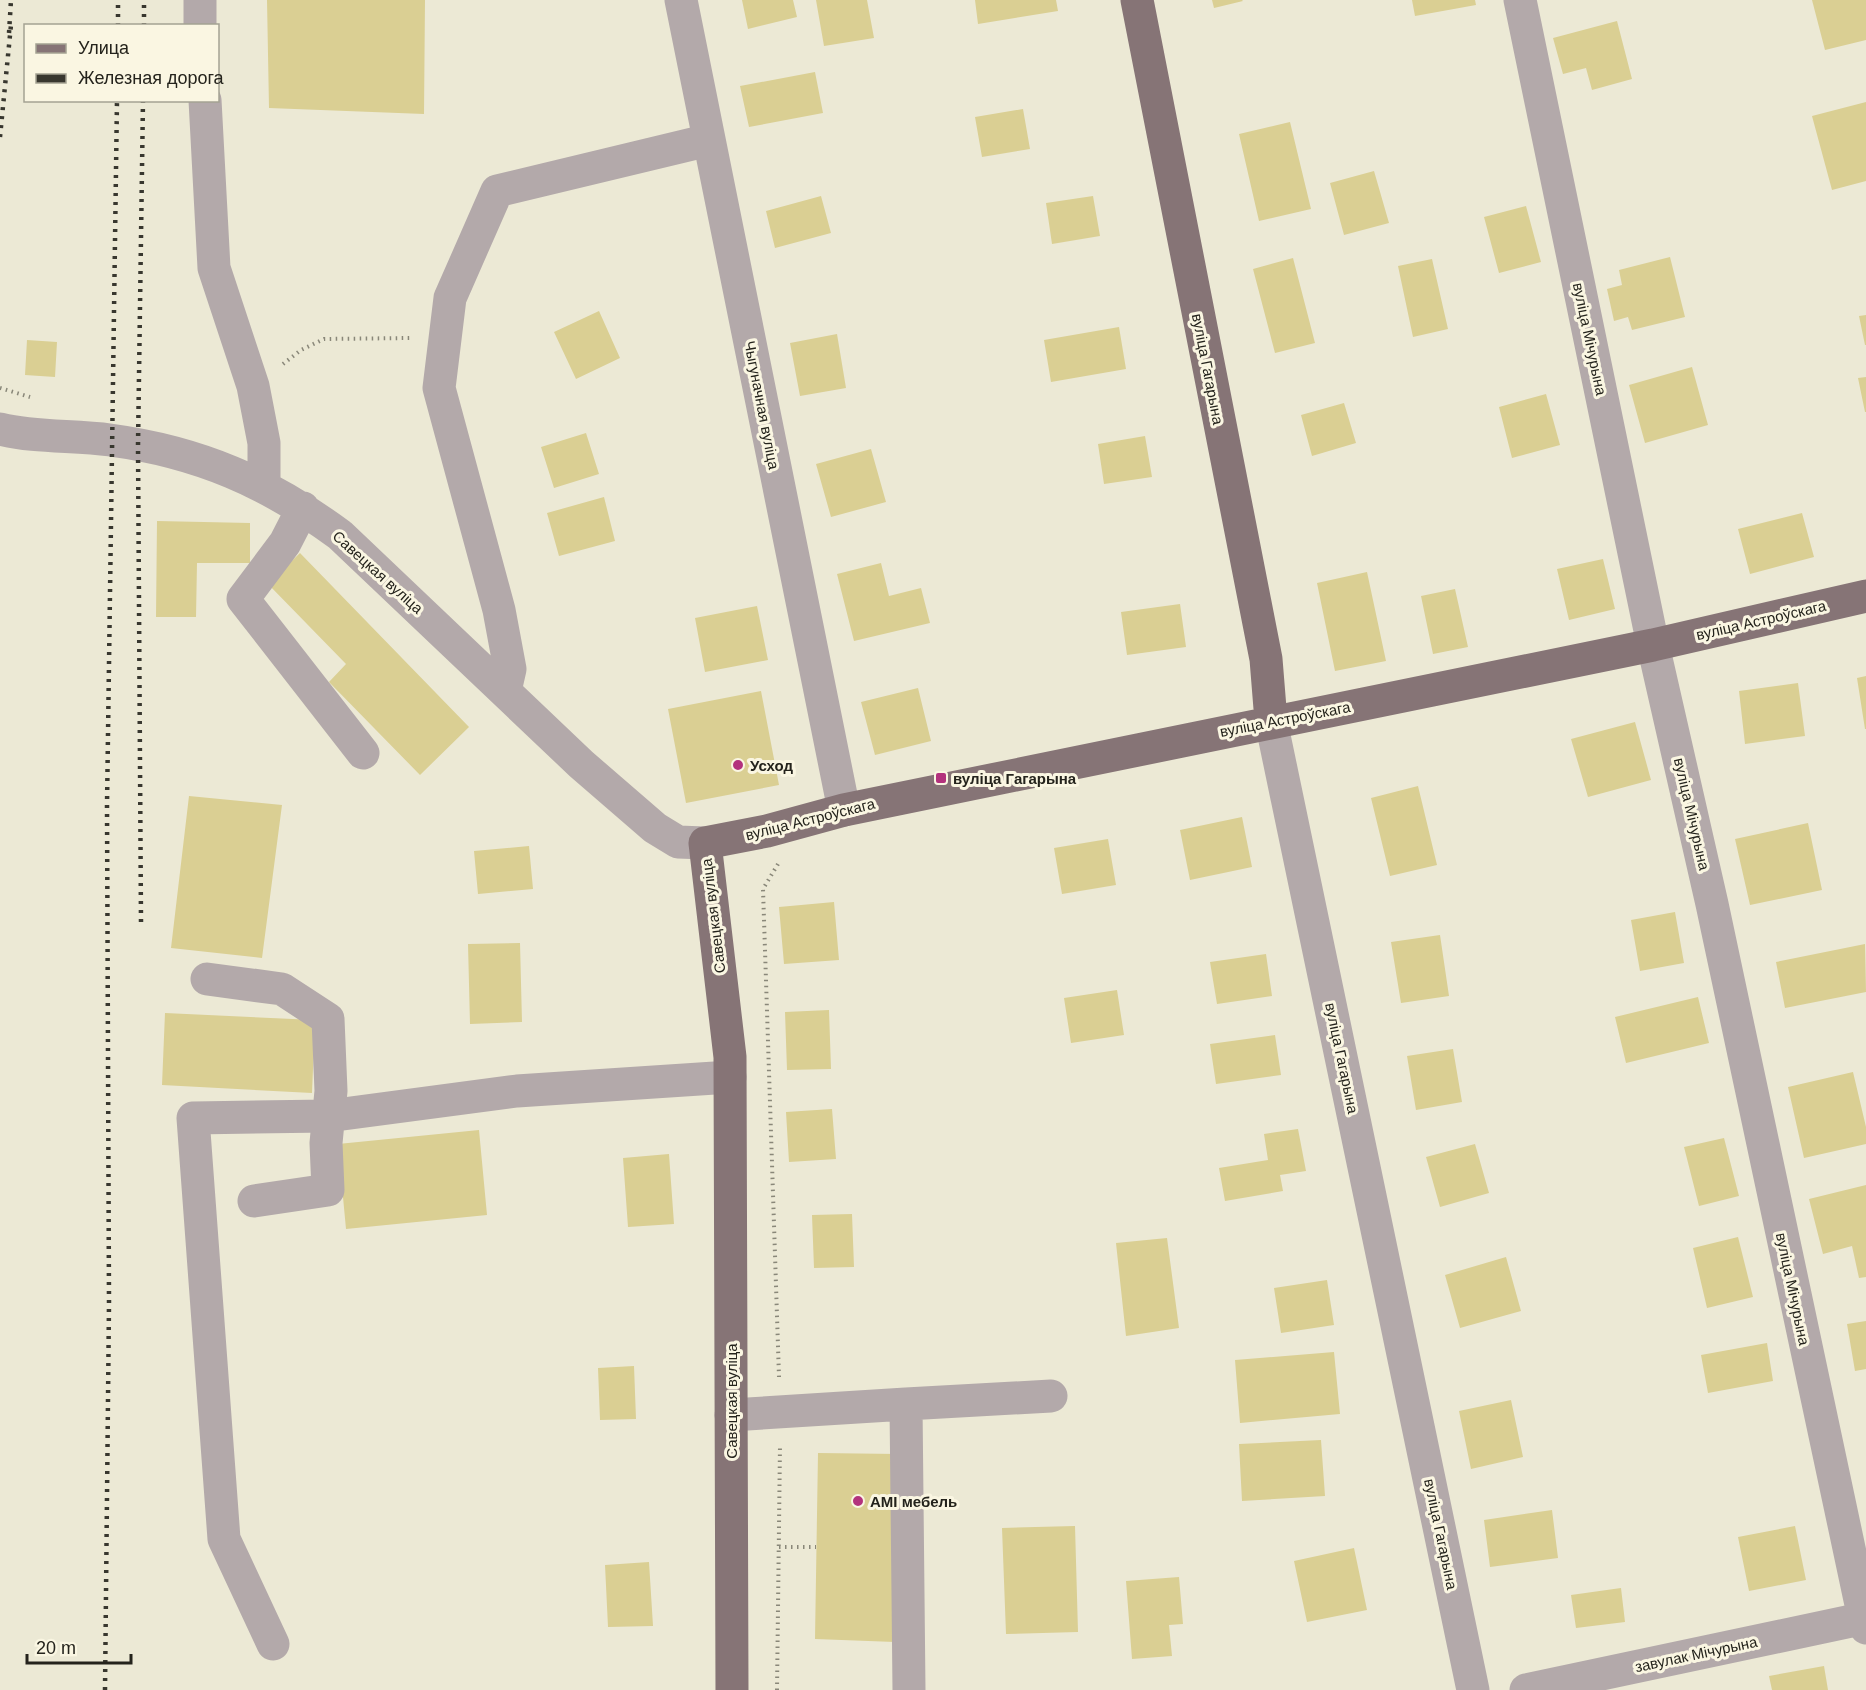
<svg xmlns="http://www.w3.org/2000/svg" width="1866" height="1690" font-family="Arial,sans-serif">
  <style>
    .building { fill: #dacf93 }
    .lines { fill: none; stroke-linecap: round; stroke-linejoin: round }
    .path { stroke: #898779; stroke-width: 4; stroke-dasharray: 1.5 4.5; stroke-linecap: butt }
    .minor { stroke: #b3a9aa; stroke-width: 33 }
    .major { stroke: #867476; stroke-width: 33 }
    .rail { stroke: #38372f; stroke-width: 4.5; stroke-dasharray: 3 6; stroke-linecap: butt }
    .poi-dot { fill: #b3327d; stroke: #faf6e2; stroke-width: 2 }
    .labels { text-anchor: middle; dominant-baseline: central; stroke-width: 6; stroke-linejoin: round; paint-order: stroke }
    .street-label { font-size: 15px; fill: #24231c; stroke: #faf6e2 }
    .poi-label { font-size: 15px; font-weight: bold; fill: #24231c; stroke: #faf6e2; text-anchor: start }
  </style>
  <rect width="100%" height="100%" fill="#ece9d5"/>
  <path class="building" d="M267 0H425L424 114 269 108Z
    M742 0H793L797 17 748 29Z
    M816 0H867L874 38 824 46Z
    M975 0H1056L1058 11 978 24Z
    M1212 0H1242L1243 1 1214 8Z
    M1412 0H1475L1476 5 1415 16Z
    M1812 0H1866V40L1825 50Z
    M1617 21 1632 79 1592 90 1586 68 1563 74 1553 38Z
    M815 72 823 113 749 127 740 86Z
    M1866 102V181L1832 190 1812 116Z
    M1023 109 1030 149 982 157 975 117Z
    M1290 122 1311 209 1259 221 1239 134Z
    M1374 171 1389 223 1344 235 1330 183Z
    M821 196 831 233 775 248 766 211Z
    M1093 196 1100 236 1052 244 1046 203Z
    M1526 206 1541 262 1499 273 1484 217Z
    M1670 257 1685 317 1632 330 1628 317 1614 321 1607 289 1622 285 1619 270Z
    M1293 258 1315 343 1275 353 1253 269Z
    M1432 259 1448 329 1413 337 1398 266Z
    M599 311 620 358 576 379 554 332Z
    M1866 315V345H1865L1859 316Z
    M1119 327 1126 369 1051 382 1044 340Z
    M837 334 846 388 800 396 790 343Z
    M27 340 57 342 55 377 25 375Z
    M1692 367 1708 425 1645 443 1629 385Z
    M1866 377V412H1865L1858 378Z
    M1546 394 1560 445 1512 458 1499 407Z
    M1344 403 1356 443 1312 456 1301 415Z
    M586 433 599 474 554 488 541 447Z
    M1145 436 1152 477 1104 484 1098 444Z
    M871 449 886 502 831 517 816 464Z
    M604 497 615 541 559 556 547 513Z
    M1802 513 1814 557 1750 574 1738 529Z
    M157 521 250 523V563H197L196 617H156Z
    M300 553 469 727 420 775 329 682 346 664 268 584Z
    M1603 559 1615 609 1569 620 1557 569Z
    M881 563 889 596 921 588 930 623 854 641 837 574Z
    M1367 572 1386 661 1335 671 1317 583Z
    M1455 589 1468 647 1433 654 1421 596Z
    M1180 604 1186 647 1127 655 1121 612Z
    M757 606 768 660 705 672 695 618Z
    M1866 676V729H1865L1857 678Z
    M1798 683 1805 736 1745 744 1739 691Z
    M918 688 931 741 875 755 861 702Z
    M761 691 779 785 686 803 668 709Z
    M1635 722 1651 780 1588 797 1571 739Z
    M1418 786 1437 865 1390 876 1371 798Z
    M189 796 282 805 262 958 171 948Z
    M1242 817 1252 867 1190 880 1180 830Z
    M1808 823 1822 890 1750 905 1735 839Z
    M1108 839 1116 885 1062 894 1054 848Z
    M529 846 533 889 478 894 474 851Z
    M834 902 839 960 784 964 779 907Z
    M1675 912 1684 963 1640 971 1631 920Z
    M1440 935 1449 996 1401 1003 1391 942Z
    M520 943 522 1022 470 1024 468 944Z
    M1865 944 1866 992 1785 1008 1776 962Z
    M1266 954 1272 996 1217 1004 1210 962Z
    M1117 990 1124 1035 1071 1043 1064 998Z
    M1698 997 1709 1043 1626 1063 1615 1017Z
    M829 1010 831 1069 787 1070 785 1012Z
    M165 1013 315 1020 312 1093 162 1085Z
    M1275 1035 1281 1075 1216 1084 1210 1044Z
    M1453 1049 1462 1102 1416 1110 1407 1056Z
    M1853 1072 1866 1127V1144L1804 1158 1788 1087Z
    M832 1109 836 1159 789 1162 786 1112Z
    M1298 1129 1306 1171 1280 1175 1283 1191 1225 1201 1219 1168 1268 1160 1264 1134Z
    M479 1130 487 1215 346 1229 338 1144Z
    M1724 1138 1739 1196 1699 1206 1684 1147Z
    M1475 1144 1489 1193 1440 1207 1426 1157Z
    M669 1154 674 1224 628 1227 623 1158Z
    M1866 1185V1277L1859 1278 1852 1246 1823 1254 1809 1199Z
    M852 1214 854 1267 814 1268 812 1215Z
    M1738 1237 1753 1297 1707 1308 1693 1248Z
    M1167 1238 1179 1328 1126 1336 1116 1243Z
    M1506 1257 1521 1311 1460 1328 1445 1275Z
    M1327 1280 1334 1325 1281 1333 1274 1288Z
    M1866 1321V1369L1855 1371 1847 1324Z
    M1767 1343 1773 1381 1708 1393 1701 1355Z
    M1334 1352 1340 1414 1240 1423 1235 1360Z
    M634 1366 636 1419 600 1420 598 1368Z
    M1511 1400 1523 1457 1471 1469 1459 1411Z
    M1321 1440 1325 1496 1242 1501 1239 1444Z
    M818 1453 899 1454 895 1642 815 1639Z
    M1552 1510 1558 1558 1490 1567 1484 1520Z
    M1075 1526 1078 1632 1006 1634 1002 1528Z
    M1795 1526 1806 1580 1749 1591 1738 1537Z
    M1354 1548 1367 1610 1307 1622 1294 1561Z
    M649 1562 653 1626 608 1627 605 1565Z
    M1179 1577 1183 1624 1169 1625 1172 1656 1132 1659 1126 1581Z
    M1621 1588 1625 1622 1576 1628 1571 1595Z
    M1824 1666 1828 1690H1772L1769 1676Z"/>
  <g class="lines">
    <path class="path" d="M283 364 301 350 324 339 412 338
      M0 388 30 397
      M778 864 763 889 779 1377
      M779 1547H816
      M777 1690 780 1445"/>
    <path class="minor" d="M200 0V26
      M681 0 844 810
      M1520 0 1653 645 1712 904 1866 1628
      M205 100 214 268 253 386 264 443V485
      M0 429C35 438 74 435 110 440 199 452 268 482 340 535L581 764 655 828 678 842 705 843
      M303 508 285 543 243 599 363 753
      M505 691 510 669 499 610 439 388 450 298 497 191 709 140
      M1271 721 1473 1690
      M207 979 282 989 328 1019 331 1091 326 1143 328 1190 254 1201
      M906 1404 1051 1396
      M731 1415 906 1404 909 1690
      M273 1644 224 1539 193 1118 328 1116 517 1091 730 1077
      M1526 1690 1866 1618"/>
    <path class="major" d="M1137 0 1266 659 1271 721
      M732 1690 730 1057 705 843 767 831 844 810 1653 645 1866 596"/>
    <path class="rail" d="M118 26V0
      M144 26V0
      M9 33 11 0
      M0 137 11 25
      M141 922 138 445 143 100
      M105 1690 109 1303 107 805 117 100"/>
  </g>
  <g class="poi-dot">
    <circle cx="738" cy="765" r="6"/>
    <rect x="935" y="772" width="12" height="12" rx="3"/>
    <circle cx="858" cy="1501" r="6"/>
  </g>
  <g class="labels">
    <g class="street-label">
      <text transform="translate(1590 339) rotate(78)">вуліца Мічурына</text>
      <text transform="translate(1208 369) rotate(79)">вуліца Гагарына</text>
      <text transform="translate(762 405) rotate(79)">Чыгуначная вуліца</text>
      <text transform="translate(378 572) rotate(42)">Савецкая вуліца</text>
      <text transform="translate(1761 620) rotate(-13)">вуліца Астроўскага</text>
      <text transform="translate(1285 719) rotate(-11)">вуліца Астроўскага</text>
      <text transform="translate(1692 814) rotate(77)">вуліца Мічурына</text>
      <text transform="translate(810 819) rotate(-14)">вуліца Астроўскага</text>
      <text transform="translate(713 916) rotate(-97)">Савецкая вуліца</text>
      <text transform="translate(1342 1058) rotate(78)">вуліца Гагарына</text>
      <text transform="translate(1793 1289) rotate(78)">вуліца Мічурына</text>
      <text transform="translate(731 1401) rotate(-90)">Савецкая вуліца</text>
      <text transform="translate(1441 1534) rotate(78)">вуліца Гагарына</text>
      <text transform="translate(1696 1654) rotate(-12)">завулак Мічурына</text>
    </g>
    <g class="poi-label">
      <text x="750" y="765">Усход</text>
      <text x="953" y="778">вуліца Гагарына</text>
      <text x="870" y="1501">AMI мебель</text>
    </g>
  </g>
  <rect x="24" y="24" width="195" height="78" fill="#faf6e2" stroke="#a4a293" stroke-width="1.5"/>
  <rect x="36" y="44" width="30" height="9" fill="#867476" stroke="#a4a293" stroke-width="1.5"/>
  <text x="78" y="54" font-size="18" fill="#24231c">Улица</text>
  <rect x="36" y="74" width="30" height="9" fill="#38372f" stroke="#a4a293" stroke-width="1.5"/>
  <text x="78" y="84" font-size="18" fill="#24231c">Железная дорога</text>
  <path d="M27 1654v9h104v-9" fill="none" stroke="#24231c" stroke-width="3"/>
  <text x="36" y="1654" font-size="18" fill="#24231c" stroke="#faf6e2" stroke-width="4.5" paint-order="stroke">20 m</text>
</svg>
